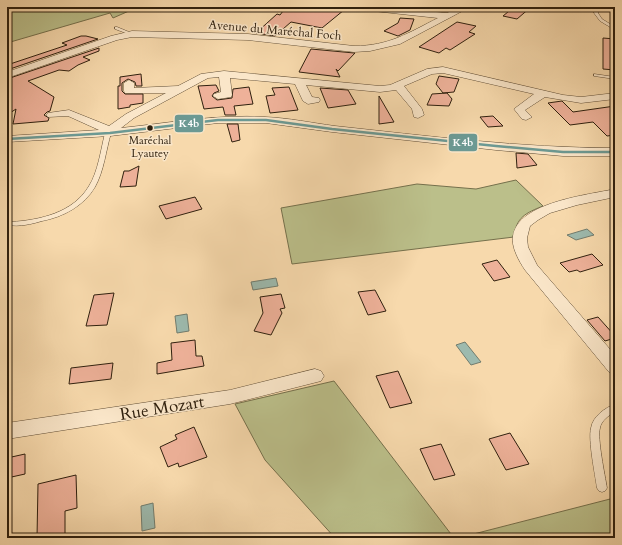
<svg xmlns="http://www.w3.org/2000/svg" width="622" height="545" font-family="Cardo,serif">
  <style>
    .green { fill: #bbbf8a; stroke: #75704c }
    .water { fill: #9dbaae; stroke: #717c6e }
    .building { fill: #eeb199; stroke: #2f200e }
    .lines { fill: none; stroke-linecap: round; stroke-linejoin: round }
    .service-casing { stroke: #614e36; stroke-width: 1 }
    .minor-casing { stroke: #614e36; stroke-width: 1 }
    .service { fill: #fae6c9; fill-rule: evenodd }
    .minor { fill: #fae6c9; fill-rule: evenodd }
    .bus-1-casing { stroke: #fae6c9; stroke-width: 5 }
    .bus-1 { stroke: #6c9993; stroke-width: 2.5 }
    .bus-dot { fill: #2f200e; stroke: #fae6c9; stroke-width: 1.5 }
    .labels { text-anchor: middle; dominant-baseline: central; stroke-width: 3; stroke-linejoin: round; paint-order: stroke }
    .far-bus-label { font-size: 11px; fill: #2f200e; stroke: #fae6c9 }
    .far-street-label { font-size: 12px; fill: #2f200e; stroke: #fae6c9 }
    .near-street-label { font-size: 17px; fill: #2f200e; stroke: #fae6c9 }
    .line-badge { stroke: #fae6c9; stroke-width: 1.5 }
    .badge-label { font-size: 11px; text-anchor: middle; font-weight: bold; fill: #fff }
  </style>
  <rect width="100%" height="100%" fill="#f7d9ac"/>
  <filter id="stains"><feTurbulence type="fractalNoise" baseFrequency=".005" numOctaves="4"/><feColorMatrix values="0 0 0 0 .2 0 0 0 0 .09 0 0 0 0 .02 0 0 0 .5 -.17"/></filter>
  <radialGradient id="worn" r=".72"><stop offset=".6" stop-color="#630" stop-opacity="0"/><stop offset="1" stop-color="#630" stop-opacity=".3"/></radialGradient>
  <path class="green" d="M7 7H138L113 18 110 13 7 43Z
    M516 180 543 206C526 213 516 217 514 237L292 264 281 208 417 184 476 189Z
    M334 381 454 538H335L265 460 235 404Z
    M614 498 615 538H458Z"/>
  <path class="water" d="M587 229 594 235 576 240 567 235Z
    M276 278 278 286 253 290 251 282Z
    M187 314 189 331 177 333 175 316Z
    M465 342 481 362 471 365 456 345Z
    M153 503 155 528 142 531 141 506Z"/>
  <path class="building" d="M286 7 319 10 320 8 344 10 322 28 291 22 275 36 256 33 277 14 280 15Z
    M514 7H531L517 19 503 16Z
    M400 18 414 19 410 30 398 36 384 31 398 23Z
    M457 22 476 26 469 32 475 34 450 50 446 48 439 53 419 47Z
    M81 36H86L98 39 7 70V65L67 45 62 43Z
    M603 38 615 39V70L603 69Z
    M99 48V51L83 57 90 60 78 65 69 71 59 70 28 81 54 97 50 111 47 112 44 115 49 118 48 121 13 124 16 109 7 115V79Z
    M311 49 354 53H355L338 71 336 69 340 77 299 72Z
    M141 74 142 86H136L135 82 128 79 122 83V91L125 94H143V103L130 105V107L118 109V86H120V77Z
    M439 76 459 79 454 92 443 93 436 84Z
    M216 85 219 91 214 93 212 96 217 100 232 98 233 89 249 87 253 104 234 106 236 115H225L223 107 204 109 198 86Z
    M289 87 298 110 270 113 266 96 275 95 272 88Z
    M320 88 348 90 356 104 328 108Z
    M447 93 452 99 449 106 427 105 432 94Z
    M379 96 394 122 379 124Z
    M562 101 573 112 615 106V135L607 136 593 122 570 125 548 103Z
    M493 116 503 126 488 127 480 117Z
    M227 124H238L240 140 232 142Z
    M516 153 528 154 537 165 517 168Z
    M139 166 136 186 120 187 124 171H129Z
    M195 197 202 209 166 219 159 206Z
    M592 254 603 265 580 272 577 270 569 272 560 263Z
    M497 260 510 277 494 281 482 264Z
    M375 290 386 311 368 315 358 292Z
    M114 293 107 325 86 326 94 295Z
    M281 294 285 308 280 309 282 313 271 335 254 331 263 313 260 297Z
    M598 317 615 336V338L605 341 587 320Z
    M195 340 196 356H202L204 366 157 374V363L172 360 171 343Z
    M113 363 111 379 69 384 71 368Z
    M398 371 412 403 390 408 376 376Z
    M194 427 207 457 179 467 178 463 168 467 160 447 177 439 175 435Z
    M510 433 529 464 506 470 489 439Z
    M441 444 455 475 434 480 420 449Z
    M25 454V474L7 478V458Z
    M76 475 77 508 65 511V538H37L38 484Z"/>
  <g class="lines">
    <defs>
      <path id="service" d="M596 7H600L598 13 602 19 615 27V30L600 21 594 13Z
        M115 27H117L134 34 131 35 115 29Z
        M594 74 615 77V79L594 76Z
        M108 131 111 133C106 150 104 171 95 187 84 206 63 217 42 221 32 224 19 227 9 225L8 224 11 222C40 220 73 213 89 186 98 172 101 149 105 133Z
        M615 404V412C609 415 601 421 600 428 597 438 605 475 607 488L605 491 602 492 599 491 597 488C595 474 588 440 591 428 593 416 605 408 615 404Z"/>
      <path id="minor" d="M351 7H381L447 13 460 7H470L400 44 370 51 354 52 248 40 132 37 117 40 7 78V72L111 36 132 31 248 34 354 46C389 46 408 33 438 18L355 9Z
        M443 67 563 95 581 97 615 93V99L581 103 545 97 525 110 532 117 526 120 522 119 514 109 534 94 443 73 432 74 404 86 422 109 424 115 418 118 414 117 412 109 396 90 380 92 306 85 312 97 319 98 320 100 319 102 308 104 303 101 295 84 230 78 232 95 231 97 218 99 213 96 214 94 221 92 219 77 208 78 134 118 121 128C169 123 217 114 265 117 289 118 312 123 335 126 428 136 521 148 615 148V156H563L496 150 332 132 266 123H218L110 136 7 142V136L99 130 68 116 48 117 46 115 48 113 69 110 109 126 126 114 166 93H125L124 91V83L129 80 134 83V88L178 86 201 74 224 71 380 86 390 85 427 69Z
        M615 189V197L577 205 550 213 538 220 530 226 527 238 528 247 537 265 615 355V374L609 372 525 270C519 261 511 247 513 236 518 202 588 195 615 189Z
        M315 369 321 371 324 376 321 381 230 404 7 439V423L230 390Z"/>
    </defs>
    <use href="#service" class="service-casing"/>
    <use href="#minor" class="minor-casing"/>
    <use href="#service" class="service"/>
    <use href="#minor" class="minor"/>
    <defs>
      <path id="bus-1" d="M7 139 110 133 218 120H266L332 129 496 146 563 152H615"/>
    </defs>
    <use href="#bus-1" class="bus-1-casing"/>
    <use href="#bus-1" class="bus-1"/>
  </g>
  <circle class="bus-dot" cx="150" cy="128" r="3.5"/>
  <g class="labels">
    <g class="far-bus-label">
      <text x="150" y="140">Maréchal<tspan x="150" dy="13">Lyautey</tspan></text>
    </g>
    <g class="far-street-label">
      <text transform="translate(275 30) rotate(5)">Avenue du Maréchal Foch</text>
    </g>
    <g class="near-street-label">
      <text transform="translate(162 408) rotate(-9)">Rue Mozart</text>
    </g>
  </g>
  <g class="line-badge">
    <rect x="174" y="114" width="30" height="19" rx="4" fill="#6c9993"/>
    <rect x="448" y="133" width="30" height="19" rx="4" fill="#6c9993"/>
  </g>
  <g class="badge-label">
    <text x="189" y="127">K4b</text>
    <text x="463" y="146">K4b</text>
  </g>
  <rect width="622" height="545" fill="none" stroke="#f7d9ac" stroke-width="24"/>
  <rect x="8" y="8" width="606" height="529" fill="none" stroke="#2f200e" stroke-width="2"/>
  <rect x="12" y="12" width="598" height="521" fill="none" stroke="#2f200e"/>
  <rect width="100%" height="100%" filter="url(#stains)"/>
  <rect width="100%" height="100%" fill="url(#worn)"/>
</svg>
